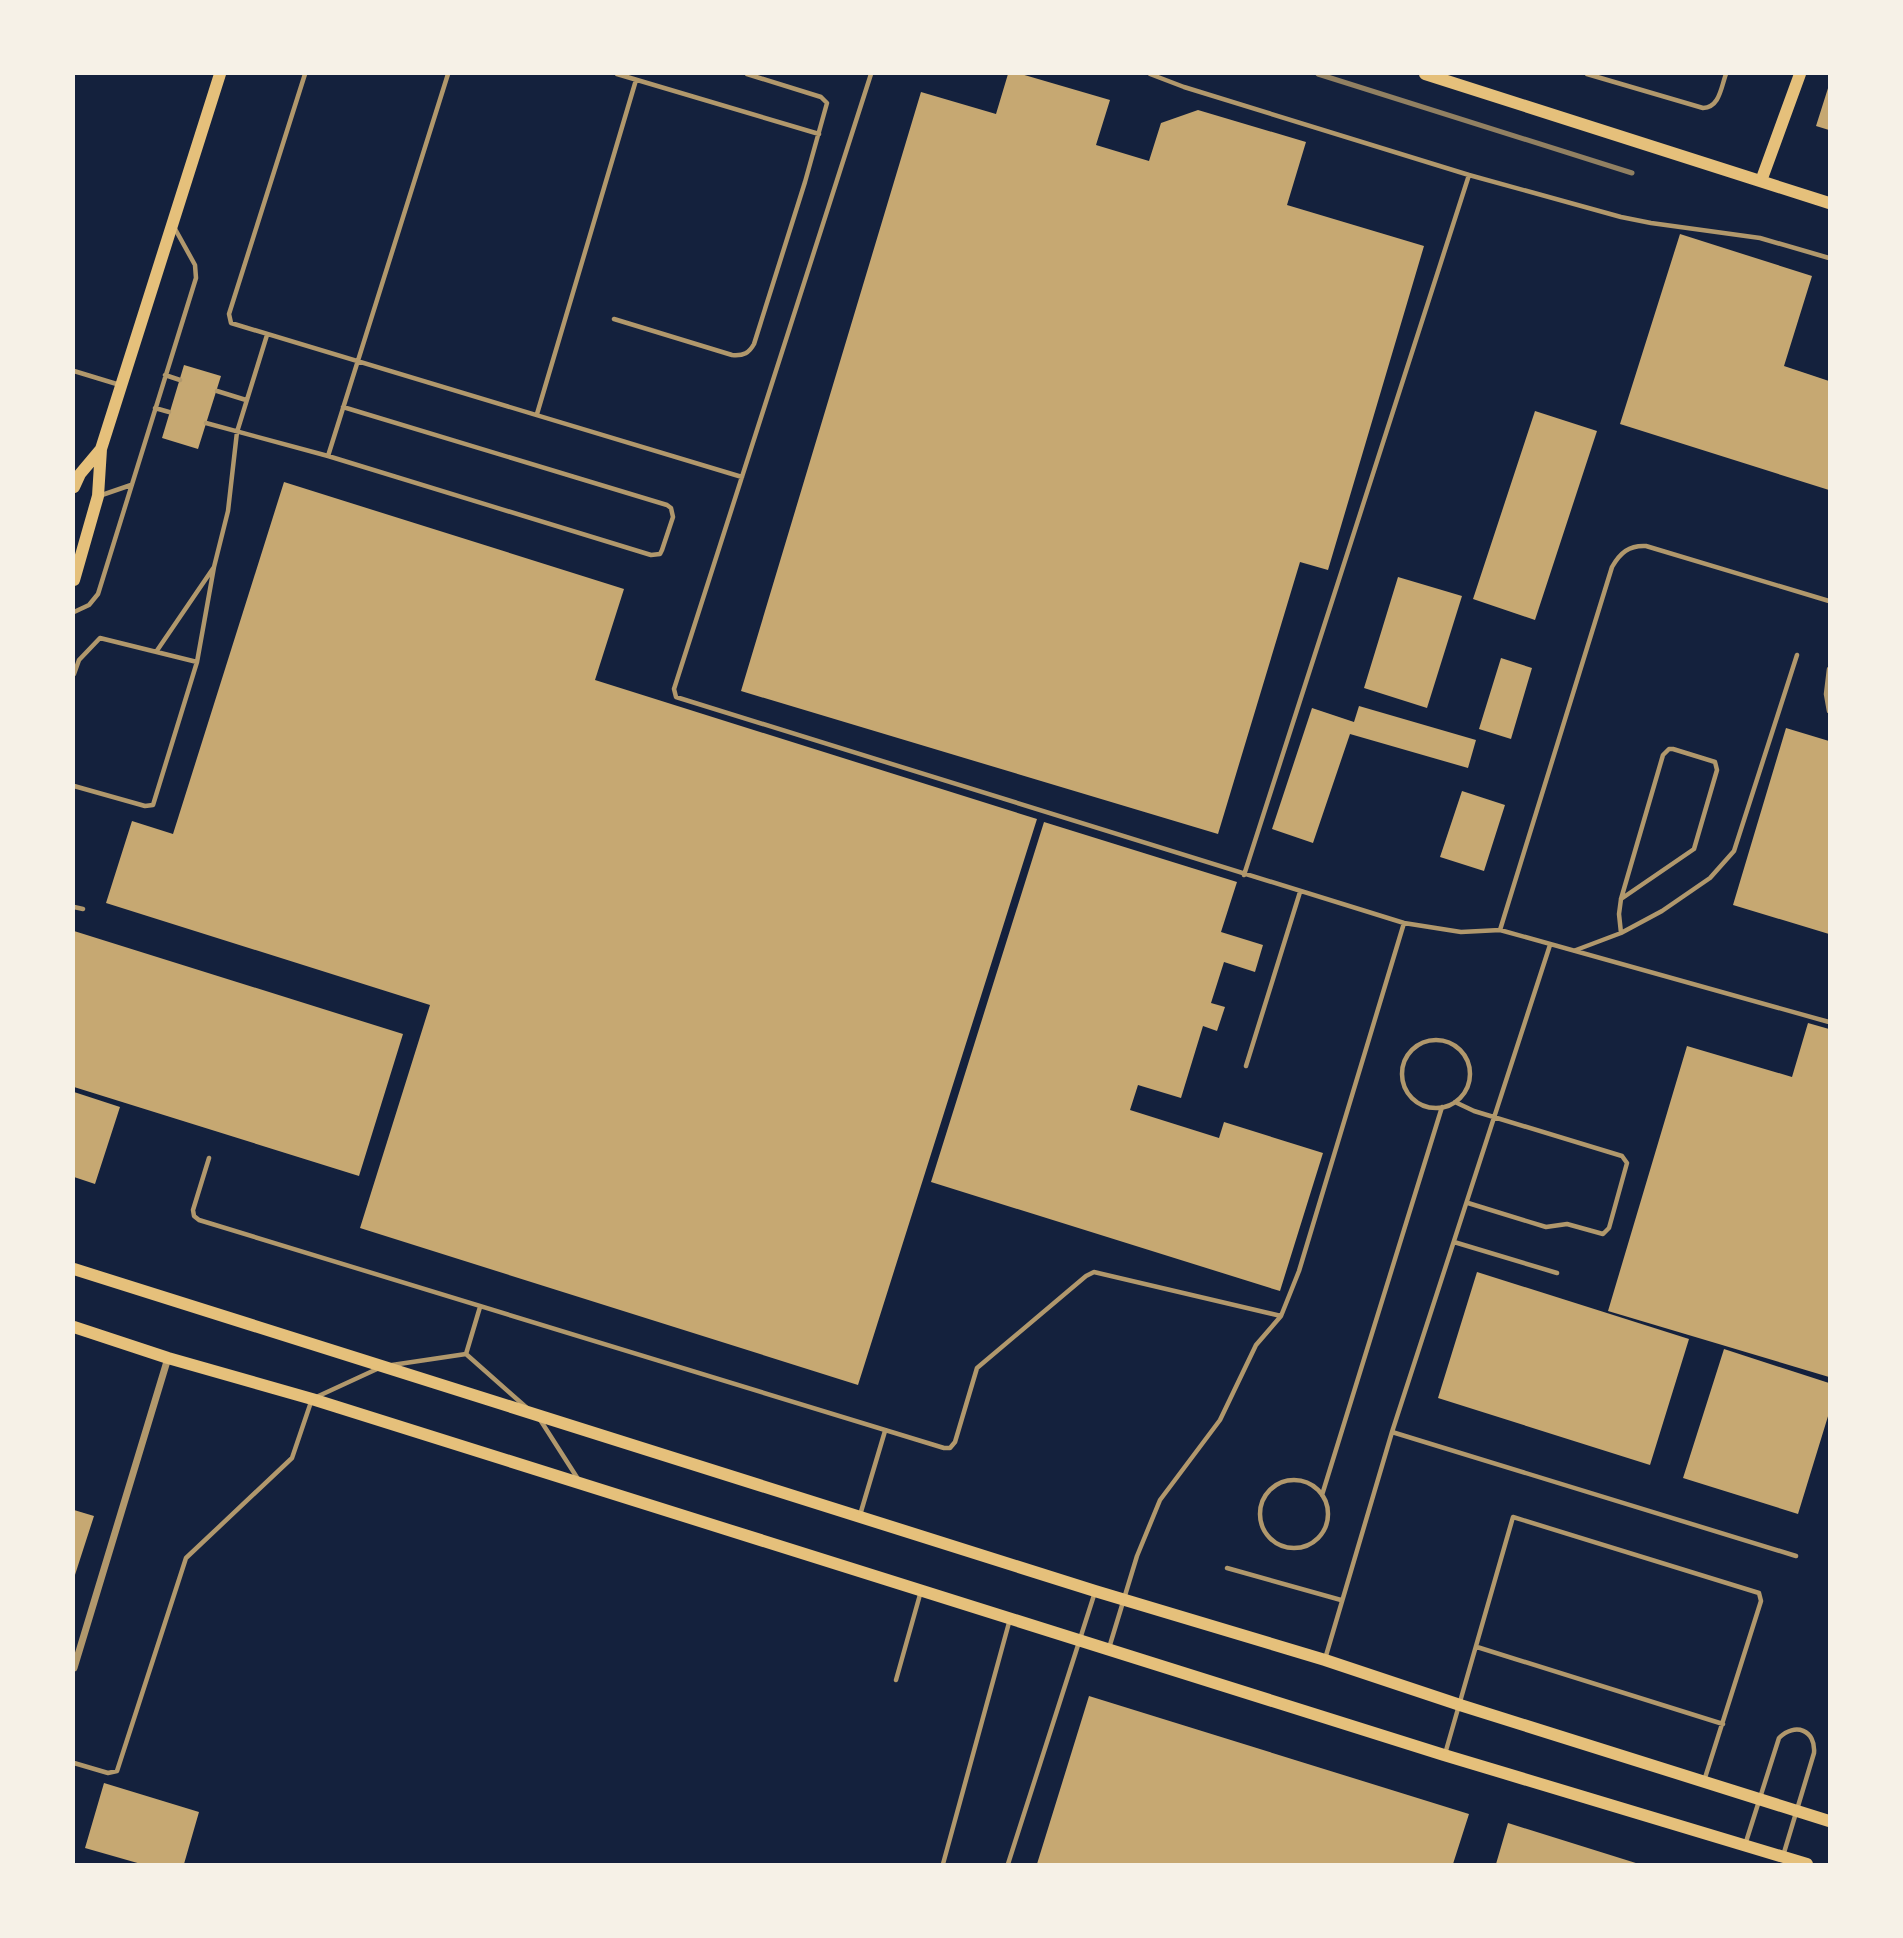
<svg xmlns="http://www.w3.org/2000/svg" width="1903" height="1938" font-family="Raleway,sans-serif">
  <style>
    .building { fill: #c6a872 }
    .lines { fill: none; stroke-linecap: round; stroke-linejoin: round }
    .service { stroke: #b1986c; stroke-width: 4.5 }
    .minor { stroke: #b1986c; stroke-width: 7 }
    .secondary { stroke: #e5c07b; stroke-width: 12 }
    .rail { stroke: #918062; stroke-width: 5 }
  </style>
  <rect width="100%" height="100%" fill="#14213d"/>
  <path class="building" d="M1008 74H1021L1110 100 1096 145 1149 161 1161 123 1198 110 1306 142 1287 205 1424 246 1328 570 1300 562 1218 834 741 691 921 92 996 114Z
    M1829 85V130L1816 126Z
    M1680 234 1812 276 1784 366 1829 381V490L1620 424Z
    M184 365 221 376 198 449 162 438Z
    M1535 411 1597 431 1535 620 1473 599Z
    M284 482 624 589 595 680 1037 819 858 1385 360 1228 430 1005 106 903 132 821 173 834Z
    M1398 577 1462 596 1427 708 1364 688Z
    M1501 658 1532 668 1511 739 1479 729Z
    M1359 706 1476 740 1468 768 1350 734 1313 843 1272 829 1312 708 1354 722Z
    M1786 728 1829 741V934L1733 905Z
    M1462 791 1505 805 1484 871 1440 857Z
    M1044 822 1237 882 1221 932 1263 945 1255 972 1224 962 1211 1003 1225 1007 1217 1031 1203 1026 1181 1098 1138 1085 1130 1110 1219 1138 1224 1122 1323 1153 1280 1291 931 1182Z
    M74 931 403 1034 359 1176 74 1087Z
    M1808 1023 1829 1029V1377L1608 1311 1687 1046 1792 1077Z
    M74 1092 120 1107 95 1184 74 1177Z
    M1477 1272 1689 1339 1650 1465 1438 1398Z
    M1724 1349 1829 1383V1413L1798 1514 1683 1478Z
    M74 1510 94 1516 74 1578Z
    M1089 1696 1469 1814 1453 1864H1037Z
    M104 1783 199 1812 184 1864H141L85 1848Z
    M1508 1823 1639 1864H1496Z"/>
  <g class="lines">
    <path class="service" d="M305 74 229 314 231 323 742 477
      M617 74 819 134
      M871 74 674 689 676 697 1404 923 1461 932 1500 930 1829 1022
      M1150 74 1184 87 1469 175 1621 217 1651 223 1760 238 1829 258
      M1587 74 1703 108C1720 107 1721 87 1726 74
      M614 319 732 355C744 356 749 353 754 344L805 182 827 103 821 97 747 74
      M74 371 120 385
      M165 375 180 380
      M217 391 246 400
      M155 408 169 412
      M537 414 636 80
      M206 423 328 456 651 555 660 554 662 550 673 517 671 508 667 505 343 407
      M328 456 448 74
      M99 496 131 485
      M214 567 228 511 237 432 267 335
      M74 612 89 605 98 594 196 278 195 265 174 227
      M156 652 214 567 197 662
      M1829 669 1826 694 1829 711
      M74 674 79 660 100 638 197 662 153 805 145 806 74 786
      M1244 875 1469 175
      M1621 899 1694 849 1717 770 1715 762 1673 749H1669L1663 755 1621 899 1619 914 1621 933
      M74 907 83 909
      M1500 930 1612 567C1620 553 1629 545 1646 546L1829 601
      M1550 945 1392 1432 1796 1556
      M1576 950 1621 933 1662 911 1710 878 1734 851 1797 655
      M1402 1074a34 34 0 1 1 68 0a34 34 0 1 1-68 0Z
      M1246 1066 1300 892
      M1455 1102 1474 1111 1622 1156 1627 1163 1609 1228 1603 1234 1567 1224 1546 1227 1468 1203
      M209 1158 193 1210 194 1216 199 1220 944 1448H950L955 1442 977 1368 1086 1276 1094 1272 1281 1316
      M1454 1242 1557 1273
      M466 1354 480 1307
      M392 1365 466 1354 527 1408
      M539 1418 578 1479
      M1260 1514a34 34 0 1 1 68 0a34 34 0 1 1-68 0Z
      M1322 1495 1442 1107
      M860 1515 885 1431
      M1227 1568 1341 1600
      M1477 1647 1723 1724
      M1109 1648 1137 1556 1160 1500 1220 1420 1256 1345 1281 1316 1299 1271 1404 923
      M1325 1659 1392 1432
      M896 1680 921 1591
      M1445 1754 1513 1517 1759 1593 1761 1601 1704 1781
      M74 1763 108 1773 117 1771 186 1558 292 1458 312 1399 377 1369
      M1745 1845 1779 1738C1795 1722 1816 1730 1814 1753L1783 1856
      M943 1864 1010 1619
      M1008 1864 1095 1592"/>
    <path class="minor" d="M74 1668 168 1358"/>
    <path class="secondary" d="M1425 74 1829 203
      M1761 181 1800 74
      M74 487 80 474 101 449
      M74 580 98 496 101 449 220 74
      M74 1269 1095 1591 1325 1660 1460 1705 1829 1821
      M74 1327 168 1358 312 1399 1444 1755 1807 1864"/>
    <path class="rail" d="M1318 74 1632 173"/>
  </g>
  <rect width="1903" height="1938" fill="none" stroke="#f6f1e7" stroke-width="150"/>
</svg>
